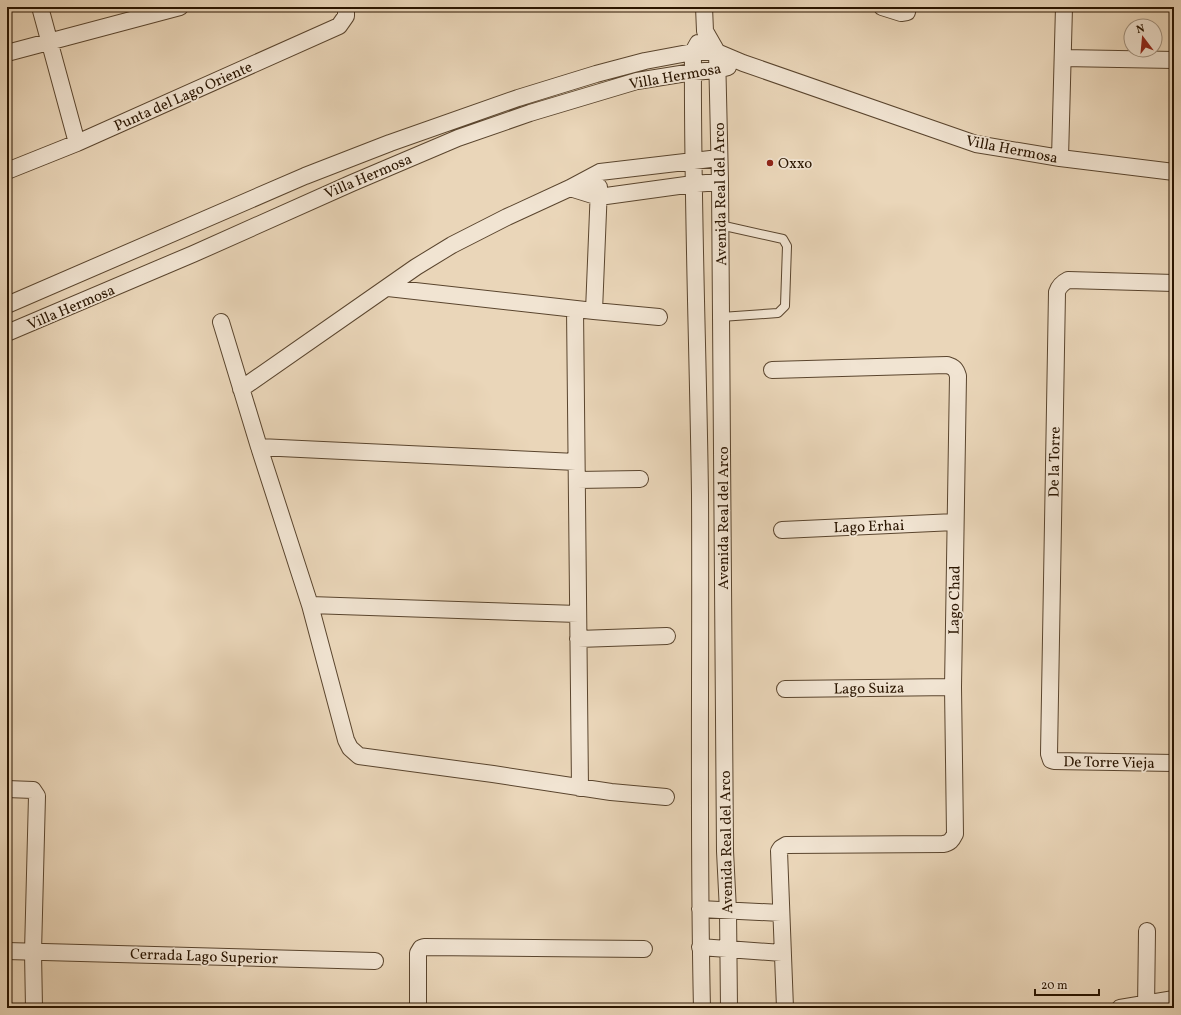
<svg xmlns="http://www.w3.org/2000/svg" width="1181" height="1015" font-family="Vollkorn,serif">
<style>
.lines{fill:none;stroke-linecap:round;stroke-linejoin:round}
.lane-casing{stroke:#5a452e;stroke-width:10}
.street-casing{stroke:#5a452e;stroke-width:18}
.lane{stroke:#f1e4d2;stroke-width:8}
.street{stroke:#f1e4d2;stroke-width:16}
.poi-dot{fill:#8f2418;stroke:#f1e4d2;stroke-width:1.5}
.labels{text-anchor:middle;stroke-width:3.5;stroke-linejoin:round;paint-order:stroke}
.street-label{font-size:15px;fill:#2a1500;stroke:#f1e4d2}
.poi-label{font-size:15px;fill:#2a1500;stroke:#f1e4d2;text-anchor:start}
</style>
<rect width="100%" height="100%" fill="#ead6b9"/>
<filter id="stains"><feTurbulence type="fractalNoise" baseFrequency=".005" numOctaves="4"/><feColorMatrix values="0 0 0 0 .2 0 0 0 0 .09 0 0 0 0 .02 0 0 0 .5 -.17"/></filter>
<radialGradient id="worn" r=".72"><stop offset=".6" stop-color="#630" stop-opacity="0"/><stop offset="1" stop-color="#630" stop-opacity=".3"/></radialGradient>
<g class="lines">
<defs>
<path id="lane" d="M 720,225 L 783,239 L 787,246 L 785,306 L 778,313 L 721,317"/>
<path id="street" d="M 40,7 L 77,143
M 704,7 L 705,31 L 717,52 L 720,182 L 725,851 L 728,911 L 729,1008
M 882,7 L 901,13 L 907,12 L 908,7
M 698,43 L 693,52 C 692,199 698,347 700,494 C 701,665 698,837 702,1008
M 7,53 L 180,7
M 1063,58 L 1174,60
M 1060,158 L 1064,7
M 7,171 L 77,143 L 339,26 L 346,16 L 346,7
M 570,188 L 599,197 L 693,184 L 720,182
M 1174,283 L 1068,280 C 1062,283 1059,286 1057,292 L 1049,754 L 1051,760 L 1054,761 L 1174,763
M 388,288 L 594,311 L 659,317
M 7,305 L 305,176 L 390,143 L 518,98 L 596,74 L 645,61 L 693,52 L 717,52 L 743,63 L 976,144 L 1060,158 L 1174,172
M 575,309 L 580,788
M 594,311 L 599,187
M 221,322 L 259,447 L 310,605 L 346,740 L 350,748 L 359,756 L 493,774 L 611,792 L 666,797
M 7,333 L 193,254 L 352,183 L 458,138 L 530,113 L 637,81 L 693,72 L 717,70 L 728,67
M 772,370 L 947,365 C 954,367 956,369 958,376 L 953,687 L 955,834 C 952,840 950,843 943,844 L 786,845 L 781,848 L 779,851 L 785,1008
M 241,389 L 416,267 L 452,245 L 507,217 L 570,188 L 600,172 L 719,158
M 259,447 L 576,462
M 577,480 L 640,479
M 782,530 L 955,522
M 310,605 L 578,614
M 578,639 L 667,636
M 785,689 L 953,687
M 7,789 L 33,790 L 37,796 L 33,952 L 34,1008
M 700,909 L 781,913
M 700,947 L 782,953
M 7,951 L 375,961
M 418,1008 L 418,953 L 421,948 L 424,947 L 644,949
M 1120,1008 L 1174,999
M 1146,1008 L 1147,931"/>
</defs>
<use href="#lane" class="lane-casing"/>
<use href="#street" class="street-casing"/>
<use href="#lane" class="lane"/>
<use href="#street" class="street"/>
</g>
<circle class="poi-dot" cx="770" cy="163" r="4"/>
<g class="labels">
<g class="street-label">
<text transform="translate(675 76) rotate(-10)" y="5">Villa Hermosa</text>
<text transform="translate(183 96) rotate(-24)" y="5">Punta del Lago Oriente</text>
<text transform="translate(1012 149) rotate(11)" y="5">Villa Hermosa</text>
<text transform="translate(368 176) rotate(-23)" y="5">Villa Hermosa</text>
<text transform="translate(720 194) rotate(-91)" y="5">Avenida Real del Arco</text>
<text transform="translate(71 307) rotate(-23)" y="5">Villa Hermosa</text>
<text transform="translate(1054 462) rotate(-89)" y="5">De la Torre</text>
<text transform="translate(723 518) rotate(-90)" y="5">Avenida Real del Arco</text>
<text transform="translate(869 526) rotate(-2)" y="5">Lago Erhai</text>
<text transform="translate(954 600) rotate(-89)" y="5">Lago Chad</text>
<text transform="translate(869 688) rotate(-1)" y="5">Lago Suiza</text>
<text transform="translate(1109 762) rotate(1)" y="5">De Torre Vieja</text>
<text transform="translate(726 842) rotate(-91)" y="5">Avenida Real del Arco</text>
<text transform="translate(204 956) rotate(2)" y="5">Cerrada Lago Superior</text>
</g>
<g class="poi-label">
<text x="778" y="168">Oxxo</text>
</g>
</g>
<rect width="1181" height="1015" fill="none" stroke="#ead6b9" stroke-width="24"/>
<rect x="8" y="8" width="1165" height="999" fill="none" stroke="#2a1500" stroke-width="2"/>
<rect x="12" y="12" width="1157" height="991" fill="none" stroke="#2a1500"/>
<g transform="translate(1143 38) rotate(344)"><circle r="19" fill="#f1e4d2" stroke="#a1917e"/>
<path d="M0-3L7 15L0 10L-7 15Z" fill="#8f2418"/>
<text y="-6" font-size="11" font-weight="bold" text-anchor="middle" fill="#2a1500">N</text>
</g>
<path d="M1035 989v6h64v-6" fill="none" stroke="#2a1500" stroke-width="2"/>
<text x="1041" y="989" font-size="12" fill="#2a1500" stroke="#f1e4d2" stroke-width="3" paint-order="stroke">20 m</text>
<rect width="100%" height="100%" filter="url(#stains)"/>
<rect width="100%" height="100%" fill="url(#worn)"/>
</svg>
